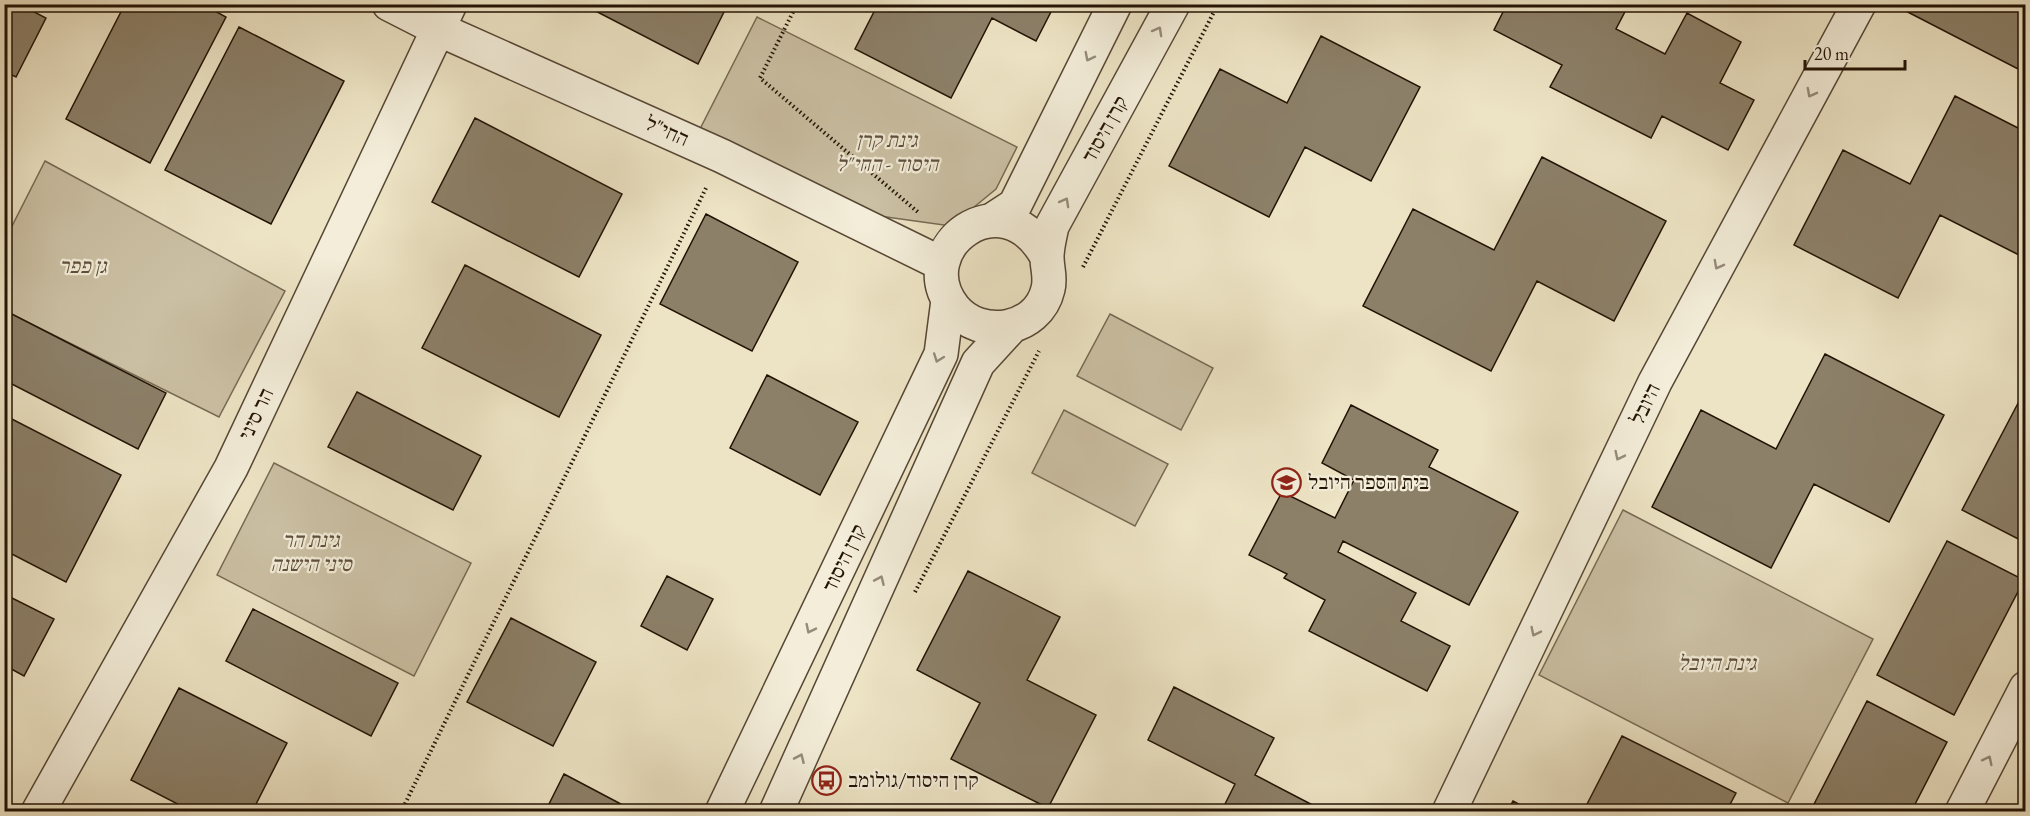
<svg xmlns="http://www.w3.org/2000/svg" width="2030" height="816" font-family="'EB Garamond','Frank Ruhl Libre',serif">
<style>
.green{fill:#cbc0a4;stroke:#776a54;stroke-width:1.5}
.building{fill:#8c8069;stroke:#231305;stroke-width:1.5}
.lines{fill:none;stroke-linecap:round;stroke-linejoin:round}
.minor-casing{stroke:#564735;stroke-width:36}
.path{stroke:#231305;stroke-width:4;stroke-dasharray:1.5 3;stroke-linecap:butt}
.minor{stroke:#f3edd9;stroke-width:33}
.oneway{stroke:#958b7a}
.labels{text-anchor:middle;stroke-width:4.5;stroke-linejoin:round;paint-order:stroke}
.street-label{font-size:21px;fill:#231305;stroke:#f3edd9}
.park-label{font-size:21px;font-style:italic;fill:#5e503d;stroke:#f3edd9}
.poi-label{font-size:21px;fill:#231305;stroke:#f3edd9;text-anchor:start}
</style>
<rect width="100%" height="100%" fill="#ede4c5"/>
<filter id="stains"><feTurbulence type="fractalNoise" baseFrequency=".00333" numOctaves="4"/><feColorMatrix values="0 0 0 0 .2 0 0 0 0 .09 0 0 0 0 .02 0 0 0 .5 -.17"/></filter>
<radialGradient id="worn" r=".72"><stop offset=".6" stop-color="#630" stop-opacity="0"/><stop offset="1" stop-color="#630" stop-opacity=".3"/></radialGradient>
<path class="green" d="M 757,17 L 1017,147 L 996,189 L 951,226 L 872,215 L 700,129 Z
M 45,161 L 285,291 L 219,417 L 5,311 L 4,242 Z
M 1110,314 L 1213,368 L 1181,430 L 1077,376 Z
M 1064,410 L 1168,464 L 1135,526 L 1032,473 Z
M 274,463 L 471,563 L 414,676 L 217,575 Z
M 1623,510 L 1873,639 L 1788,803 L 1539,675 Z"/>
<path class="building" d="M 4,4 L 19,4 L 46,18 L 16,77 L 4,71 Z
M 125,4 L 202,4 L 226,17 L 150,163 L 66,119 Z
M 582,4 L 728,4 L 698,64 Z
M 878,4 L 1055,4 L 1036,41 L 992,18 L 951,98 L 855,49 Z
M 1507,4 L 1629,4 L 1616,29 L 1665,54 L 1687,13 L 1741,42 L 1720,83 L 1754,100 L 1728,150 L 1662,116 L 1651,138 L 1550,87 L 1562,65 L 1494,30 Z
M 1901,4 L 2026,4 L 2026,64 L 2022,71 L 1900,8 Z
M 239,27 L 344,81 L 271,224 L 165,170 Z
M 1321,36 L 1420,87 L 1371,181 L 1305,147 L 1269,217 L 1169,166 L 1220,69 L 1287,103 Z
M 1955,96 L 2026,132 L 2026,244 L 2019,255 L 1940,215 L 1898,298 L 1794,245 L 1843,150 L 1910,184 Z
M 475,118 L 622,194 L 579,277 L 432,202 Z
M 1542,157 L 1666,221 L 1614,321 L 1537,281 L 1491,371 L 1363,306 L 1413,209 L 1494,250 Z
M 706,214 L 798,262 L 752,351 L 660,304 Z
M 465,265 L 601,335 L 559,417 L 422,348 Z
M 4,310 L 166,393 L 138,449 L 4,380 Z
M 1825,354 L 1944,415 L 1889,522 L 1814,484 L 1771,568 L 1652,507 L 1701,410 L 1776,449 Z
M 767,375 L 858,422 L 820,495 L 730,448 Z
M 2026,388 L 2026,543 L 1962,510 Z
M 357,392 L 481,456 L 453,510 L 328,447 Z
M 1351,405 L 1438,450 L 1429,467 L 1518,512 L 1469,605 L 1343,541 L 1338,552 L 1416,593 L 1401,621 L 1450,646 L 1427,691 L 1309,631 L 1325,600 L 1284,578 L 1287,574 L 1249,555 L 1282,492 L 1335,518 L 1354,480 L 1322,463 Z
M 4,415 L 121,475 L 66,582 L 4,550 Z
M 1947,541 L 2024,580 L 1954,715 L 1877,675 Z
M 968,571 L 1060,617 L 1027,680 L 1096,715 L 1048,808 L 951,759 L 980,703 L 917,670 Z
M 667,576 L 713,599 L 687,650 L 641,626 Z
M 4,594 L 54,619 L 24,676 L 4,665 Z
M 253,609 L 398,683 L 371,736 L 226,661 Z
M 511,618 L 596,662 L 553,746 L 467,702 Z
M 1174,687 L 1274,738 L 1255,775 L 1326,812 L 1221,812 L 1235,784 L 1148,740 Z
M 179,688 L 287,743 L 252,812 L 193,812 L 131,780 Z
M 1867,701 L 1947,742 L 1911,812 L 1810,812 Z
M 1622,736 L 1736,793 L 1726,812 L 1583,812 Z
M 564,774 L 636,812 L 545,812 Z
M 1513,801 L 1533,812 L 1507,812 Z"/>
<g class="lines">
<defs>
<path id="minor" d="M 389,4 L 438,29 L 722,156 L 942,264
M 992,220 L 1015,205 L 1115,4
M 1047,257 C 1003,175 907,249 954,308 C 980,340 1038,332 1048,289 C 1051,277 1047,269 1047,257 C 1047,247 1050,236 1052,226 L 1173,4
M 38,812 L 231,468 L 450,4
M 722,812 L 941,354 L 948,300
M 776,812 L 978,363 L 1012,326
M 1449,812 L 1655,382 L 1859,4
M 1962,812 L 2026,688"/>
</defs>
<use href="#minor" class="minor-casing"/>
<path class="path" d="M 797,4 L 760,78 L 919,213
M 1083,267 L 1218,4
M 915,592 L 1039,351
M 401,812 L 707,186"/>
<use href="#minor" class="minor"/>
</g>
<defs><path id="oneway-chevron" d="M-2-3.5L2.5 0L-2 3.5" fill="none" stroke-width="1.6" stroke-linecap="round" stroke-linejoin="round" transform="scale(1.5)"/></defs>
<g class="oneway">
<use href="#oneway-chevron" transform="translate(1158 31) rotate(-61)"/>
<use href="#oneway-chevron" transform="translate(1089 57) rotate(117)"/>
<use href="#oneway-chevron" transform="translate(1811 93) rotate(118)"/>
<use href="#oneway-chevron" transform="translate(1065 202) rotate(-61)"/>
<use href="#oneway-chevron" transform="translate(1718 265) rotate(118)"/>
<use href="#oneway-chevron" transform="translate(938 358) rotate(110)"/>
<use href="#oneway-chevron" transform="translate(1619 456) rotate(116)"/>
<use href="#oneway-chevron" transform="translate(880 580) rotate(-66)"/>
<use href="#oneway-chevron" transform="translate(810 629) rotate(116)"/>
<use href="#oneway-chevron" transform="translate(1535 632) rotate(116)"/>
<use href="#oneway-chevron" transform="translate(800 758) rotate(-66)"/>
<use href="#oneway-chevron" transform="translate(1988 760) rotate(-63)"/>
</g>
<defs>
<symbol id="school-ring" viewBox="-11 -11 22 22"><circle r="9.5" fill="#f3edd9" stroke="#8f2418" stroke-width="1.5"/><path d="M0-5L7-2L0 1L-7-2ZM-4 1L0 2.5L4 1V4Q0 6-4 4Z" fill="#8f2418"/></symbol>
<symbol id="bus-ring" viewBox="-11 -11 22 22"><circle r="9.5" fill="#f3edd9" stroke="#8f2418" stroke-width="1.5"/><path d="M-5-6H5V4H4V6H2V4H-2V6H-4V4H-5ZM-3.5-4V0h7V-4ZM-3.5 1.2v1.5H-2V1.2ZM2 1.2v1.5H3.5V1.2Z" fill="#8f2418"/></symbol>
</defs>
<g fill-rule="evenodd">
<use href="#school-ring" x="1270" y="466" width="33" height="33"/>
<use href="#bus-ring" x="810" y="764" width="33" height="33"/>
</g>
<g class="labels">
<g class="street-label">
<text transform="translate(1105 129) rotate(-61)" y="7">קרן היסוד</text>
<text transform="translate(667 131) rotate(24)" y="7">החי"ל</text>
<text transform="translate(1645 404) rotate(-64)" y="7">היובל</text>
<text transform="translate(256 414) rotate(-65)" y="7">הר סיני</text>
<text transform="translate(844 558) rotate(-64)" y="7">קרן היסוד</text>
</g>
<g class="park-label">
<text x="887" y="147">גינת קרן<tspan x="887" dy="24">היסוד - החי"ל</tspan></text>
<text x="83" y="273">גן פפר</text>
<text x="311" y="547">גינת הר<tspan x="311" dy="24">סיני הישנה</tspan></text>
<text x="1717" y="670">גינת היובל</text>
</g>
<g class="poi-label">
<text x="1308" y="489">בית הספר היובל</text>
<text x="848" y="787">קרן היסוד/גולומב</text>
</g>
</g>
<rect width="2030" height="816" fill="none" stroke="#ede4c5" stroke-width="24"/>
<rect x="6" y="6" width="2018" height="804" fill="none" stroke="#231305" stroke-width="3"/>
<rect x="12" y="12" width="2006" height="792" fill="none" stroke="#231305" stroke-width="1.5"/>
<path d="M1805 60v9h100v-9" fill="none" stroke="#231305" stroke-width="3"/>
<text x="1814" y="60" font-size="18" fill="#231305" stroke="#f3edd9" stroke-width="4.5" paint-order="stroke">20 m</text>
<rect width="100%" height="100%" filter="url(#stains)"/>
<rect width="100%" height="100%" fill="url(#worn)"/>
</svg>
